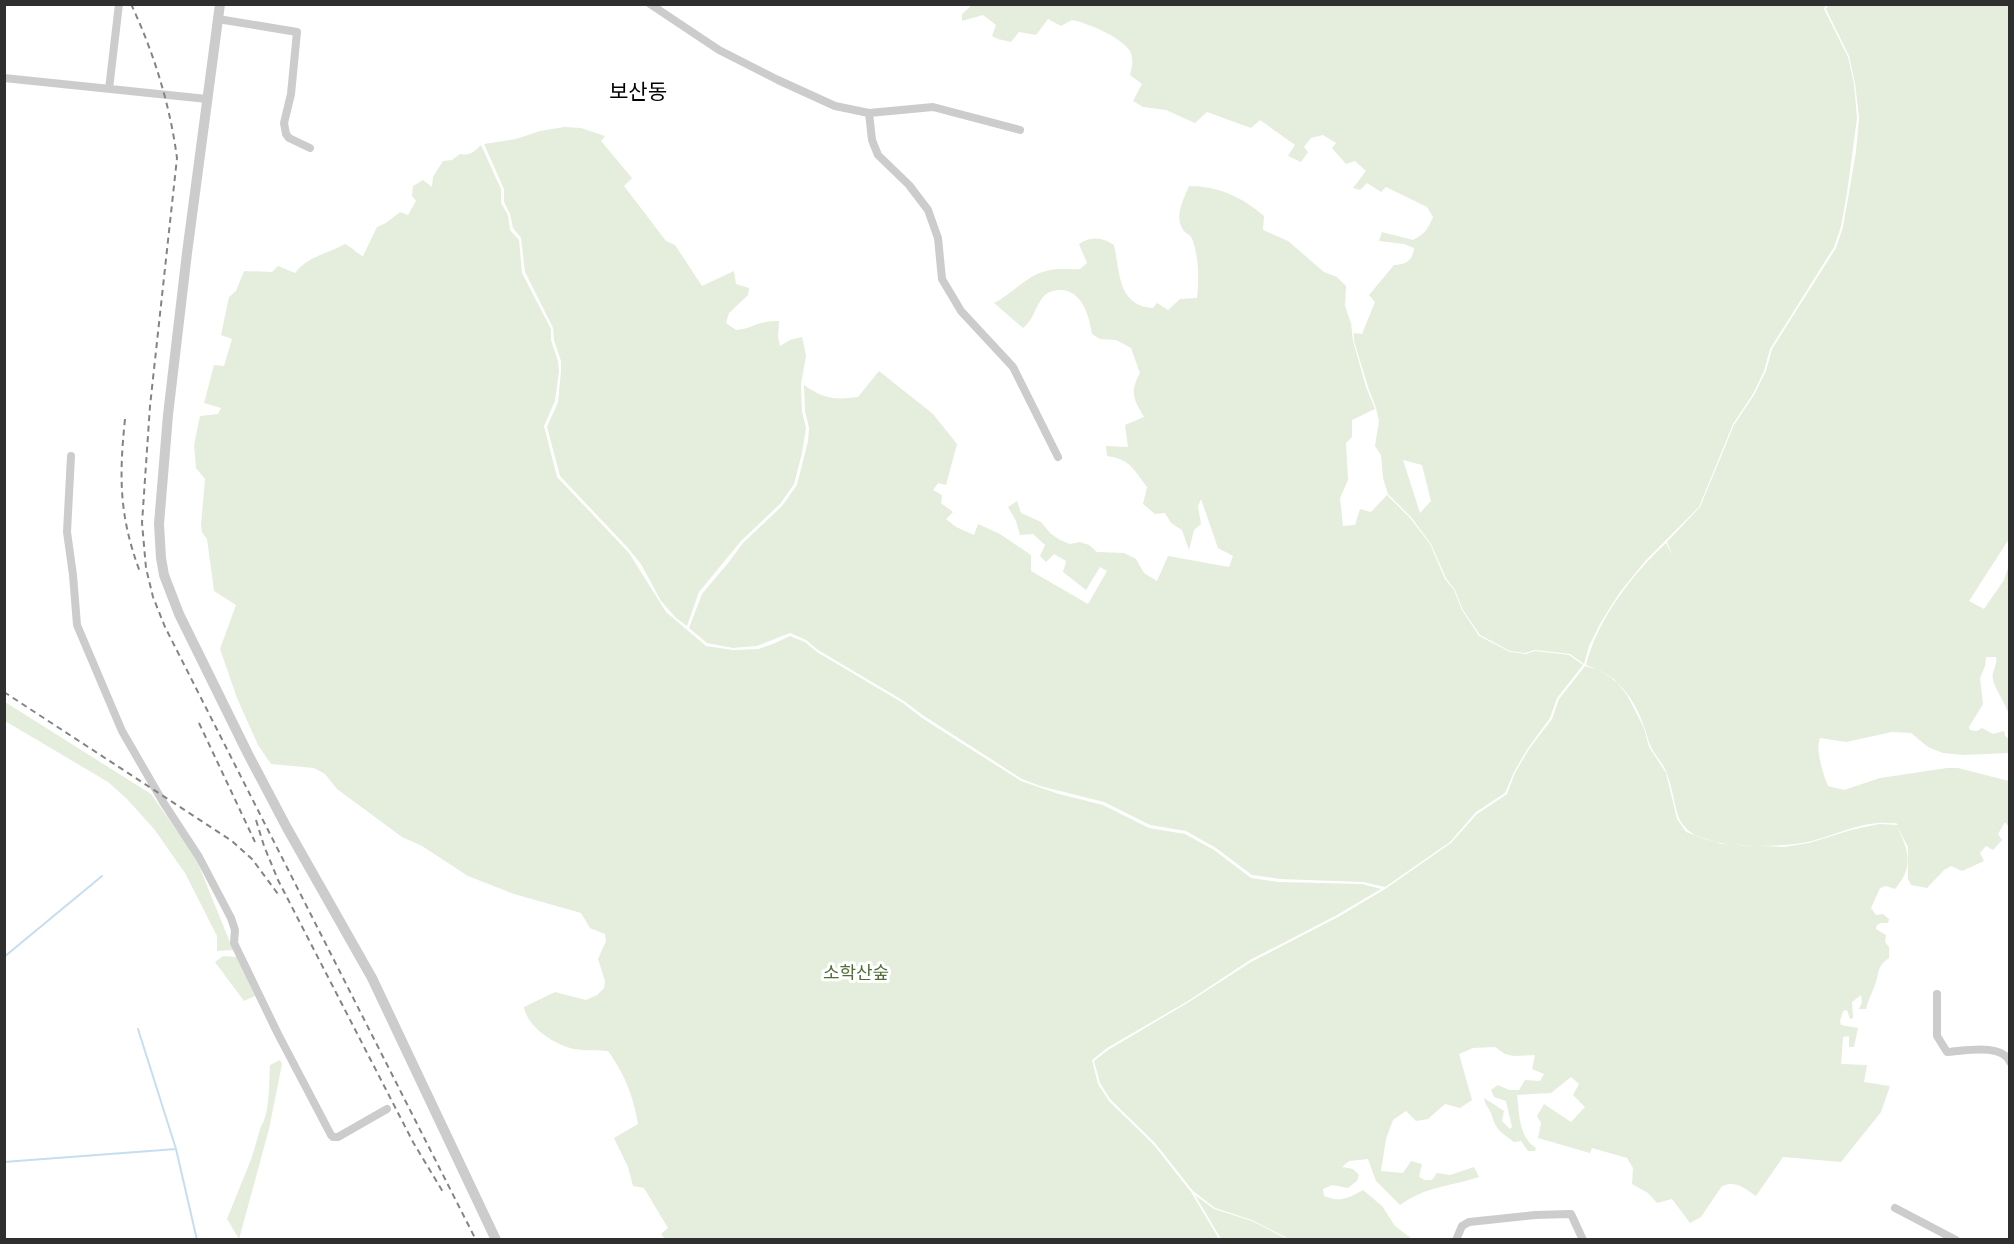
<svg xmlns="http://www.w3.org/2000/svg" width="2014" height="1244" font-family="Manrope,'Noto Sans KR',sans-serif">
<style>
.green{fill:#e5eddc;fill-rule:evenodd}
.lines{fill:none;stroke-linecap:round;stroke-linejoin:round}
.stream{stroke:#c6deef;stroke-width:2}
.minor{stroke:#ccc;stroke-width:8}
.tertiary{stroke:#ccc;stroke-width:10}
.rail{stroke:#848484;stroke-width:2;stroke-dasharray:6 4.5;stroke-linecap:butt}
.labels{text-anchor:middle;stroke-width:6;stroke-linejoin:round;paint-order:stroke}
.park-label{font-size:18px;fill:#516e39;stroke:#fff}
.quarter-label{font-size:21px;fill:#000;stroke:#fff}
</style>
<rect width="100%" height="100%" fill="#fff"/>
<path class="green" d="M 973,4 L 1826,5 L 1824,9 L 1848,57 L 1854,84 L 1857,118 L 1847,193 L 1841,226 L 1834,247 L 1770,349 L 1764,371 L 1753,394 L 1733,424 L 1699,507 L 1646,560 L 1620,592 L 1601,622 L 1589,646 L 1584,664 L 1570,654 L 1562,653 L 1535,650 L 1525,653 L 1510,651 L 1480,635 L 1463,610 L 1455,590 L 1446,578 L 1431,544 L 1411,517 L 1388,494 L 1383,478 L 1381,455 L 1375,446 L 1379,421 L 1376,408 L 1368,387 L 1354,341 L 1354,333 L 1362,334 L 1375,302 L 1369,295 L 1394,265 C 1406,265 1413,260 1414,248 L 1404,244 L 1379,241 L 1382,232 L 1413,240 C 1425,234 1428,229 1433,217 L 1427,207 L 1386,187 L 1381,192 L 1367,183 L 1360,190 L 1353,188 L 1366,171 L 1355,161 L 1346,164 L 1332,148 L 1336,143 L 1323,135 L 1311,138 L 1304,147 L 1308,152 L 1301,162 L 1288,156 L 1295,145 L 1260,120 L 1251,128 L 1207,112 L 1195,123 L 1166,110 L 1143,107 L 1133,101 L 1142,84 L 1130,75 C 1132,68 1134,58 1130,51 C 1121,37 1088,23 1072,20 L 1061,26 L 1048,19 L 1036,35 L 1019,32 L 1011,42 L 998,39 L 992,36 L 996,25 L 983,15 L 962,21 L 962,14 ZM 1403,460 L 1422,465 L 1431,501 L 1420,513 Z
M 1828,5 L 2010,5 L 2009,539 L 1969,601 L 1984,609 L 2004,580 L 2009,565 L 2009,715 C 2006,704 1995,689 1993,680 C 1991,671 1998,665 1996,657 L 1986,657 L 1985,666 L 1980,678 L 1983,704 L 1969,727 L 1970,730 L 1977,731 L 1982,728 L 1993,734 L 2004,731 L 2005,736 L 2009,739 L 2009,753 L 1963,755 L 1943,753 L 1928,747 L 1911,733 L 1892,732 L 1846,742 L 1820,738 C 1815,749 1823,774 1828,786 L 1844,790 L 1880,778 L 1947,768 L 1958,768 L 2009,781 L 2009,827 L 2005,822 L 1998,834 L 2002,840 L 1993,850 L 1986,846 L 1980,853 L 1984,861 L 1962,871 L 1951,866 L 1944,870 L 1927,888 L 1911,885 L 1908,879 L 1908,847 L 1897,826 C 1908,851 1915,865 1895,889 L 1886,886 L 1880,888 L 1871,908 L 1876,915 L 1883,914 L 1889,919 L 1888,923 L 1881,923 L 1877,925 L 1876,929 L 1886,935 L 1885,942 L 1889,947 L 1889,958 C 1877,967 1880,969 1876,982 C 1873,991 1868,1000 1866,1009 L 1859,1009 L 1862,1002 L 1861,995 L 1852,1002 L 1853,1018 L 1850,1019 L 1847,1010 L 1843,1011 L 1840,1021 L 1841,1025 L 1858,1028 L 1854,1047 L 1849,1047 L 1849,1036 L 1843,1037 L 1841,1064 L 1867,1065 L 1864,1082 L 1890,1086 L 1881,1112 L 1841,1162 L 1783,1157 L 1756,1196 C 1744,1188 1736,1180 1722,1186 L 1701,1217 L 1690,1223 L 1672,1199 L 1657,1203 L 1648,1193 L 1632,1184 L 1633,1168 L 1627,1158 L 1592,1148 L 1590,1153 L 1538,1138 L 1541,1123 L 1537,1116 L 1544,1104 L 1571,1122 L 1585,1107 L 1573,1095 L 1579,1084 L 1571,1077 L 1551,1093 L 1517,1095 C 1519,1112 1519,1139 1536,1148 L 1535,1151 L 1528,1151 L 1521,1141 L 1514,1142 C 1502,1133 1496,1130 1492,1116 C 1490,1109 1485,1105 1484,1098 L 1504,1111 L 1502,1121 L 1510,1129 L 1512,1127 L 1506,1101 L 1494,1097 L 1491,1090 L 1498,1085 L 1509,1090 L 1519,1090 L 1525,1080 L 1540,1081 L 1544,1074 L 1532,1069 L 1535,1055 L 1513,1056 L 1505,1054 L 1495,1047 L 1473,1048 L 1459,1054 L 1472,1100 L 1460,1108 L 1445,1104 L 1428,1119 L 1416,1121 L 1406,1111 L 1393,1120 L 1386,1139 L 1381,1171 L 1403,1173 L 1411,1161 L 1422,1164 L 1419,1177 L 1425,1180 L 1432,1180 L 1437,1173 L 1450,1175 L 1474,1167 L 1479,1177 C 1448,1187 1427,1186 1400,1205 L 1376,1181 L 1368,1159 L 1349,1161 L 1342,1167 L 1353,1169 L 1359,1175 L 1357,1181 L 1348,1188 L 1332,1185 L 1323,1189 L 1324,1196 C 1341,1203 1348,1198 1363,1190 L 1382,1206 L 1395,1226 L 1412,1239 L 1289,1239 L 1252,1220 L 1215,1208 L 1193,1191 L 1155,1143 L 1110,1099 L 1100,1083 L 1094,1061 L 1108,1050 L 1189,1002 L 1251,962 L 1338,917 L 1385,889 L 1451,843 L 1477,814 L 1507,794 L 1515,773 L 1529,749 L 1552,719 L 1559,699 L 1585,666 L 1599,670 L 1614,679 L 1627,695 L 1644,728 L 1649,747 L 1666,773 L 1677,819 L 1686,832 L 1721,844 L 1784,847 L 1809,843 L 1851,830 L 1879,824 L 1898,825 L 1896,823 C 1891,824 1884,822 1878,823 C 1855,825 1834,835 1812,841 C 1790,847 1742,847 1720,843 C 1669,832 1681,813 1667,774 C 1664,764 1655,756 1651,747 C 1648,741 1647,735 1645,729 C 1634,697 1618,676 1586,665 C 1598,618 1632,575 1666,543 L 1673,556 L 1667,542 L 1700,507 L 1734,425 L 1754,395 L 1766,371 L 1772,349 L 1836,248 L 1843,227 L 1856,152 L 1859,118 L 1855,83 L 1849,56 L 1826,9 Z
M 564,127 L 581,128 L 605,136 L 601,141 L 632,178 L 624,186 L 666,241 L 675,245 L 702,286 L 734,271 L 736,284 L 749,288 L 748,295 L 729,313 L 726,323 L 736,330 C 753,329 759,320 779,321 L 778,337 L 780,346 L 790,340 L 802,337 L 806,356 L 801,384 L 802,412 L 806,428 L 802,453 L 794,484 L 780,504 L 741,541 L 699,592 L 687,626 L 676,618 L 661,601 L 641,564 L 627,547 L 560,476 L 547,427 L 558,402 L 561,371 L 561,361 L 554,340 L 553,328 L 525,272 L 521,238 L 513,228 L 510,214 L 504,202 L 504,189 L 484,144 L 516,139 L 540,131 Z
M 481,145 L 501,189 L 501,203 L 508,215 L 510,230 L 519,240 L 522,273 L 551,329 L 551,340 L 558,361 L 559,371 L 555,401 L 544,426 L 557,477 L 629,553 L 666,612 L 706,646 L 733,650 L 758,649 L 773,644 L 790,636 L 805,642 L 817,652 L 903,703 L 922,718 L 1021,781 L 1059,794 L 1103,805 L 1149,828 L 1185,834 L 1214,850 L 1251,878 L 1279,882 L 1362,884 L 1381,889 L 1337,915 L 1250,960 L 1188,1001 L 1107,1048 L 1092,1060 L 1098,1084 L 1109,1101 L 1153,1144 L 1191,1192 L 1219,1239 L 665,1239 L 661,1234 L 668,1228 L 644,1188 L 633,1186 L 628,1167 L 614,1138 L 638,1124 C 633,1095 625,1075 608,1051 C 597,1050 585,1051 574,1049 C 555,1045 527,1027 524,1007 L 555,992 L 586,1000 L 597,995 L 604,988 L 605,981 L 598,959 L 606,941 L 605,934 L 590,928 L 581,913 L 514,894 L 468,876 L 422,846 L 402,837 L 337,789 L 325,774 L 314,768 L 271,764 L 258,745 L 237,698 L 220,649 L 236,605 L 214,591 L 207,539 L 202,532 L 201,525 L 205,479 L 196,468 L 194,445 L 200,416 L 218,414 L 221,408 L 204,403 L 214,365 L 224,366 L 232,339 L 221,335 L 229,297 L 236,291 L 244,271 L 272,272 L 278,266 L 295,273 C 308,256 327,254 345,244 C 352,247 360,256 363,256 L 377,227 L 386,223 L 400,212 L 408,215 L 416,201 L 412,196 L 413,186 L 423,180 L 432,187 L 433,177 L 443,161 L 452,160 L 460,154 C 470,156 474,152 481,145 Z
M 1189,186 C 1218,186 1242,197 1264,216 L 1263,230 L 1288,241 L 1324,272 L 1337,277 L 1346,286 L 1345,306 L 1351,323 L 1353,341 L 1366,387 L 1375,409 L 1352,420 L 1352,437 L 1346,443 L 1348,480 L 1340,498 L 1343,526 L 1355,525 L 1360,509 L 1371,512 L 1387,495 L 1410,518 L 1430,544 L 1445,579 L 1454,590 L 1462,610 L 1479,636 L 1510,652 L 1526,654 L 1535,651 L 1562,654 L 1569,655 L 1583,665 L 1557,698 L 1550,718 L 1528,748 L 1514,772 L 1505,793 L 1476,812 L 1450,842 L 1385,887 L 1363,882 L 1280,879 L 1252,875 L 1216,848 L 1186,831 L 1150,825 L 1104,802 L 1040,786 L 1022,779 L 924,716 L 904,701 L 818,650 L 806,640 L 790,633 L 757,646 L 733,648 L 707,643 L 689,628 L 702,594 L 729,562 L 743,543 L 782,506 L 797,485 L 808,441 L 809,428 L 805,411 L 804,385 C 824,399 834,400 858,397 L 879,371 L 933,414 L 957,444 L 946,485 L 938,483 L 933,490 L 942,495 L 941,503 L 953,512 L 946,519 L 956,527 L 974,535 L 978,524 L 1000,534 L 1031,555 L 1031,571 L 1088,604 L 1107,571 L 1100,567 L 1086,590 L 1063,572 L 1066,561 L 1054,554 L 1046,562 L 1040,556 L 1045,545 L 1033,534 L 1020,535 L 1016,521 L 1008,507 L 1017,501 L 1021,513 L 1041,522 L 1050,533 L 1060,540 L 1070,544 L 1080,542 L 1089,545 L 1097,552 L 1124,553 L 1136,559 L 1144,573 L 1157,581 L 1168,556 L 1229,567 L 1233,556 L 1218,548 L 1201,499 L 1198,506 L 1201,524 L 1194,530 L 1189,550 L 1182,530 L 1171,523 L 1165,513 L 1155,514 L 1143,504 L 1147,487 C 1134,470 1130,459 1107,456 L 1106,446 L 1128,447 L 1125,425 L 1144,417 C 1134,399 1129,393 1140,373 L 1131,348 L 1116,340 L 1100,339 L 1092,334 C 1089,315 1082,290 1060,290 C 1054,290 1047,292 1043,297 C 1035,307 1033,321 1023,328 L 994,303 C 1014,293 1028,273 1051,270 C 1061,268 1070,270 1080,269 L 1087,263 L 1079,244 C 1091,236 1103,237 1114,245 C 1120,271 1117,306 1153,308 L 1157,303 L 1168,310 L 1180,299 L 1197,298 C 1199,280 1199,259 1193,241 C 1191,235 1188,235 1184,231 C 1173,217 1184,199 1189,186 Z
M 5,702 L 151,794 L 195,856 L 233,950 L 217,951 L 217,936 L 185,873 L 154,829 L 127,799 L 108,782 L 5,721 Z
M 223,956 L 237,957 L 255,996 L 244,1001 L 215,962 Z
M 280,1060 L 282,1064 L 269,1129 L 239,1239 L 227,1219 L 252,1157 L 261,1126 C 270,1115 269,1080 270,1065 Z
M 1195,1195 L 1214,1209 L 1252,1221 L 1287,1239 L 1221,1239 Z"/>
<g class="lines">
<path class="stream" d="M 4,957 L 102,876
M 138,1029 L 176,1149 L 197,1240
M 4,1162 L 176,1149"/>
<path class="minor" d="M 650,4 L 719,50 L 778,80 L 835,106 L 869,113 L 933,107 L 1020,130
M 218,19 L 297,32 L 291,94 L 284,123 L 286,134 L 289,138 L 310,148
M 4,78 L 207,99
M 109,89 L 119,4
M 869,113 L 872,140 L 878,155 L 909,185 L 928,210 L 938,238 L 942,279 L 961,311 L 1013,367 L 1058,457
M 71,456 L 67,532 L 73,575 L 77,625 L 122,731 L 163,802 L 199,857 L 231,918 L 235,930 L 234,943 L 278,1034 L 331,1135 L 333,1137 L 338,1137 L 387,1109
M 1937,994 L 1937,1036 L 1947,1052 C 1965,1051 2002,1043 2010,1062
M 1895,1208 L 1956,1240
M 1456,1240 L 1462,1226 L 1469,1222 L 1535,1215 L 1571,1214 L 1583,1240"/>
<path class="tertiary" d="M 220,4 L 187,253 L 168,415 L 159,524 L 161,558 L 164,575 L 179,614 L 248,754 L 287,828 L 372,978 L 496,1240"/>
<path class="rail" d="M 131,4 C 154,53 170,105 177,158 L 150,406 L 142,523 L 146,568 L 153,597 L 165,627 L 476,1240
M 125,419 C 119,477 119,516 140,572
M 4,692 L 232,841 L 252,859 L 278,894
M 199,723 L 255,842
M 256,820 L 264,846 L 278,880 L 413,1142 L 443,1192"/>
</g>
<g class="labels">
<g class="park-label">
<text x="856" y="979">소학산숲</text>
</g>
<g class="quarter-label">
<text x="638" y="99">보산동</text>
</g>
</g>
<rect width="2014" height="1244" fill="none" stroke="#2f2f2f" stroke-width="12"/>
</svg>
